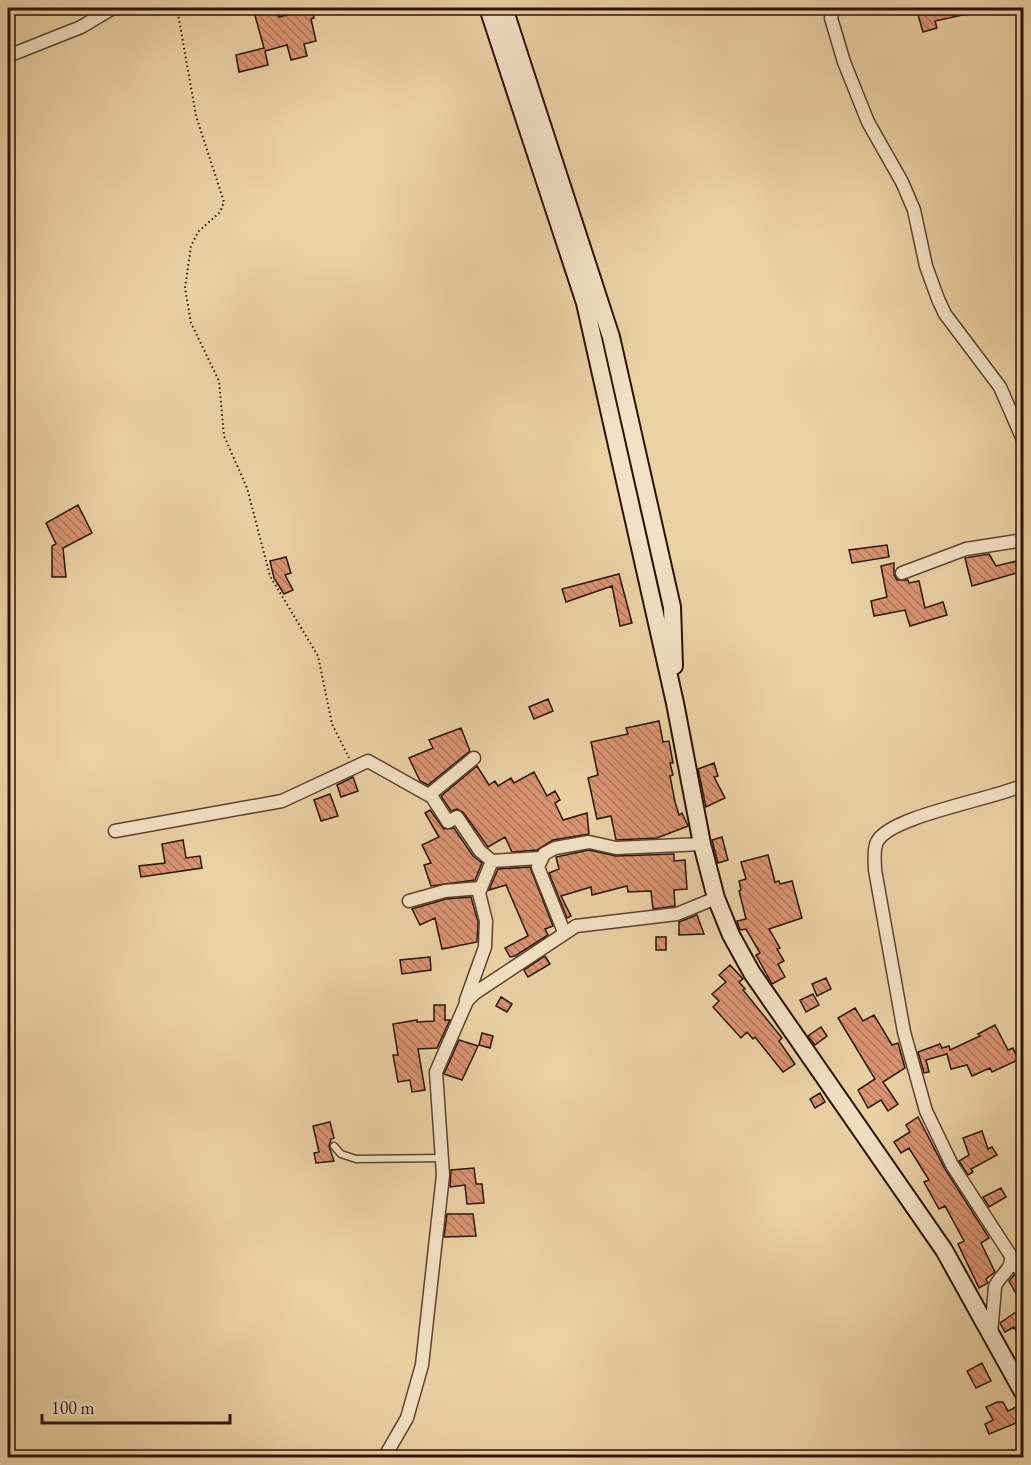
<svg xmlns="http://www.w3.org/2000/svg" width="1031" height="1465" font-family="'EB Garamond',serif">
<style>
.building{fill:url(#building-back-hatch);stroke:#2b1307;stroke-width:1.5}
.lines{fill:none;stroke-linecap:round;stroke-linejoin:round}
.lane-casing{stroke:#5b422e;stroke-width:9}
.street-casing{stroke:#5b422e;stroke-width:15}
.secondary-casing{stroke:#2b1307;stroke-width:20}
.path{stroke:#2b1307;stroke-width:2;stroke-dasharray:1.5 3;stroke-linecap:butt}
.lane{stroke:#f2e1c4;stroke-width:6}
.street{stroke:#f2e1c4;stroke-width:12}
.secondary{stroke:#f2e1c4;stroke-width:16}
</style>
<defs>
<pattern id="building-back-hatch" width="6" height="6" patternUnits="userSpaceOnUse" patternTransform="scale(1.5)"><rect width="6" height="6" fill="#da9472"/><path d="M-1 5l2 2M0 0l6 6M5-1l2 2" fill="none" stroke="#b1785c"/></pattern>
</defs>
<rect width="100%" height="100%" fill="#ebd1a4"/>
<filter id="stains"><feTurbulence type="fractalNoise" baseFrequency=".00333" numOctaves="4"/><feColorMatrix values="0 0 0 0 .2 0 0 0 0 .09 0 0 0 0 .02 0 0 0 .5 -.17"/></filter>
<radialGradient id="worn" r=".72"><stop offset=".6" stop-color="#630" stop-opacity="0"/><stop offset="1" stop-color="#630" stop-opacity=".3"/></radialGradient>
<path class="building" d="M 267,8 L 276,8 L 279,17 L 312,8 L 314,18 L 311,19 L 316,41 L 304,44 L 307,56 L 291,60 L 287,45 L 265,51 L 268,65 L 239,72 L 236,55 L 264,48 L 254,12 Z
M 916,8 L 977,8 L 977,12 L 935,21 L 937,28 L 923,32 Z
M 78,505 L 92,533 L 63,548 L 66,577 L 52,577 L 52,546 L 56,544 L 46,523 Z
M 887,545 L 889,557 L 852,563 L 849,550 Z
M 989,554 L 996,566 L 1017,561 L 1020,572 L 972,586 L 965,558 Z
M 286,557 L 291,573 L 285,575 L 293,590 L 284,594 L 274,578 L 270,561 Z
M 894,563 L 894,575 L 897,580 L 908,580 L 909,583 L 919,581 L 925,608 L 943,602 L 947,615 L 910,626 L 905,610 L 874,616 L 871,601 L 887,597 L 881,566 Z
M 619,574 L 632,623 L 620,626 L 612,586 L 566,602 L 562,589 Z
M 548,699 L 553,711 L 534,719 L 529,707 Z
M 659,721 L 663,742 L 669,741 L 673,763 L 670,763 L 673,775 L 670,776 L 675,802 L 679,815 L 682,813 L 688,826 L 657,838 L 616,840 L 611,816 L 597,819 L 588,778 L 598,775 L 591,742 L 628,734 L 626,728 Z
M 461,728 L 470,751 L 428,785 L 420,781 L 409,758 L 433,748 L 429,740 Z
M 714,763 L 718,776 L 714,777 L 725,798 L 706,807 L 698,769 Z
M 477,766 L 489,785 L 495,781 L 498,786 L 511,778 L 514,783 L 534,772 L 547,796 L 555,791 L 560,800 L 555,803 L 563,820 L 587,813 L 589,834 L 553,840 L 537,850 L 512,852 L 505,837 L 488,847 L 463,812 L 457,809 L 451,811 L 441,796 Z
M 353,777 L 358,791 L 341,797 L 337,785 Z
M 330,794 L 338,816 L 321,821 L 314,800 Z
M 430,810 L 444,829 L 454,828 L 473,856 L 482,863 L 475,880 L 431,886 L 424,865 L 431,863 L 422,845 L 439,837 L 425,813 Z
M 722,837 L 728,860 L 718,863 L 712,840 Z
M 183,840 L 186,858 L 200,856 L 202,868 L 141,877 L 139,866 L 165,863 L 162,844 Z
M 589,850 L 616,856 L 674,854 L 674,861 L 685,860 L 687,889 L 674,890 L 675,906 L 653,909 L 651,891 L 628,892 L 627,886 L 592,895 L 591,887 L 561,896 L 571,916 L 567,918 L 549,873 L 559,869 L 556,857 Z
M 768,855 L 775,882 L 779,881 L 780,884 L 792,881 L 802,918 L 769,929 L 780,948 L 777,949 L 784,961 L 778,964 L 785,977 L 772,984 L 756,955 L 760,953 L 746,929 L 740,930 L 737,921 L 746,919 L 739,891 L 741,890 L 739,881 L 746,879 L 741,862 Z
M 530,867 L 553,926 L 545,929 L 548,935 L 515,956 L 510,957 L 505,948 L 528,936 L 506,885 L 489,890 L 498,869 Z
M 471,897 L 478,922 L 477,942 L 442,949 L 435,918 L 420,925 L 412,909 L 446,899 Z
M 697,915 L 704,934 L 679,935 L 679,922 Z
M 656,937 L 666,937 L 666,950 L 656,950 Z
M 545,956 L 550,964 L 528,977 L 524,970 Z
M 430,957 L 431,970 L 402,974 L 400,960 Z
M 730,965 L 743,979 L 739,982 L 745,989 L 743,990 L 782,1038 L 779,1041 L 795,1064 L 783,1072 L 755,1037 L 753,1039 L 747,1032 L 741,1038 L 713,1007 L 719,1001 L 712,994 L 726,982 L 719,975 Z
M 826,978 L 831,989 L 817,996 L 812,984 Z
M 813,994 L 819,1005 L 806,1012 L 800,1000 Z
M 501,997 L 512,1004 L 507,1012 L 496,1006 Z
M 434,1005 L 445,1005 L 445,1020 L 450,1020 L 437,1048 L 418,1049 L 425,1090 L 412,1092 L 410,1080 L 398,1082 L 393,1055 L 398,1055 L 393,1024 L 417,1020 L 417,1022 L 434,1021 Z
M 855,1008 L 863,1021 L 874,1015 L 892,1045 L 898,1043 L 905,1068 L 883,1082 L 898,1104 L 888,1111 L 881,1100 L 868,1108 L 858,1090 L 875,1079 L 838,1018 Z
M 995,1025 L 1008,1050 L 1013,1048 L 1018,1060 L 992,1072 L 990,1068 L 972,1076 L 967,1065 L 951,1069 L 947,1054 L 926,1060 L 929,1072 L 924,1073 L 918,1052 L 940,1044 L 942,1048 L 949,1046 L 950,1050 L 980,1036 L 978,1034 Z
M 821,1027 L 827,1036 L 815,1045 L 808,1036 Z
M 482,1033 L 493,1036 L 490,1048 L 479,1045 Z
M 459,1040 L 478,1046 L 462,1080 L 444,1074 Z
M 820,1093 L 825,1102 L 815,1108 L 810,1099 Z
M 918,1117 L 945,1169 L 989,1238 L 981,1243 L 995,1272 L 986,1279 L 988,1283 L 979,1288 L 958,1244 L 964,1241 L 945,1206 L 939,1209 L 924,1182 L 929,1180 L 909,1148 L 901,1153 L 894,1142 L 910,1132 L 906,1125 Z
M 330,1122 L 334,1138 L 331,1139 L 329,1146 L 334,1161 L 316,1163 L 314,1153 L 319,1152 L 313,1126 Z
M 982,1131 L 988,1149 L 992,1147 L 997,1155 L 971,1169 L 973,1172 L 968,1175 L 959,1161 L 969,1155 L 963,1138 Z
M 474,1168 L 476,1184 L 482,1184 L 484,1203 L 467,1204 L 465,1185 L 450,1187 L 451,1170 Z
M 1001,1188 L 1006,1197 L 989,1207 L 983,1197 Z
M 447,1214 L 473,1214 L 476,1236 L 444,1237 Z
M 1014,1275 L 1023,1282 L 1023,1306 L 1009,1281 Z
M 1019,1310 L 1023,1318 L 1023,1344 L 1014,1327 L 1005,1332 L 1000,1323 Z
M 982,1363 L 991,1381 L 976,1388 L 967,1371 Z
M 997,1402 L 1003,1402 L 1008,1411 L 1020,1405 L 1023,1412 L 1023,1438 L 1016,1423 L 989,1434 L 985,1424 L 993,1420 L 986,1407 Z"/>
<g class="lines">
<defs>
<path id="lane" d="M 334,1146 L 341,1154 L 356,1159 L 442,1158"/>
<path id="street" d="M 832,8 L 831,18 L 844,62 L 868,122 L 902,182 L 914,210 L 926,266 L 938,299 L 945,314 L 1000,387 L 1024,442
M 8,56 L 81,27 L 113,8
M 902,573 L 966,549 L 1024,540
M 429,795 L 474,758
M 115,831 L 282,801 L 368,761 L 432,797 L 448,822 L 457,817 L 480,851 L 492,861 L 540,858
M 409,901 L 445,891 L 480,888
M 564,932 L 538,867 L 544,854 L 555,848 L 589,842 L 616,848 L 702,844
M 466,1000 L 485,947 L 486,921 L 479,893 L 492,861
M 1012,1261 L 1024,1274
M 991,1334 L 995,1287 C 999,1275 1013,1270 1011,1256 L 952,1165 L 926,1111 L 904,1032 L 875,870 C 875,861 873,850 877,842 C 889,816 994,799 1024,785
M 384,1458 L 407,1418 L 422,1365 L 443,1175 L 436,1072 L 467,1001 L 475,993 L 576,926 L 677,914 L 716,898"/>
<path id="secondary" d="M 488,8 L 585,303 L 675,703 L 702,844 L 716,898 L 731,935 L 752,973 L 944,1250 L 1024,1394
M 504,8 L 611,337 L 672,607 L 674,666"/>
</defs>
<use href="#lane" class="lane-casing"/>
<use href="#street" class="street-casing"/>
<use href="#secondary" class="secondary-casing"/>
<path class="path" d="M 177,8 L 196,116 L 224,202 L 220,212 L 198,232 L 191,246 L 185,288 L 191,323 L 219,381 L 224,436 L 247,488 L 270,576 L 318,656 L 332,724 L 349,758"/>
<use href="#lane" class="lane"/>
<use href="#street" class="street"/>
<use href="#secondary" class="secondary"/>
</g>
<rect width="1031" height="1465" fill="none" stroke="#ebd1a4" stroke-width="30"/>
<rect x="9" y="9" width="1013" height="1447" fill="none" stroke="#2b1307" stroke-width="3"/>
<rect x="15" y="15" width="1001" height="1435" fill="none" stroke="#2b1307" stroke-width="1.5"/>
<path d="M42 1414v9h188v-9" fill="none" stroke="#2b1307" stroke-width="3"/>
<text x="51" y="1414" font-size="18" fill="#2b1307" stroke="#f2e1c4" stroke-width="4.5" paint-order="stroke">100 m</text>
<rect width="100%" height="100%" filter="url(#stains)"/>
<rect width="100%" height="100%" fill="url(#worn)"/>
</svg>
